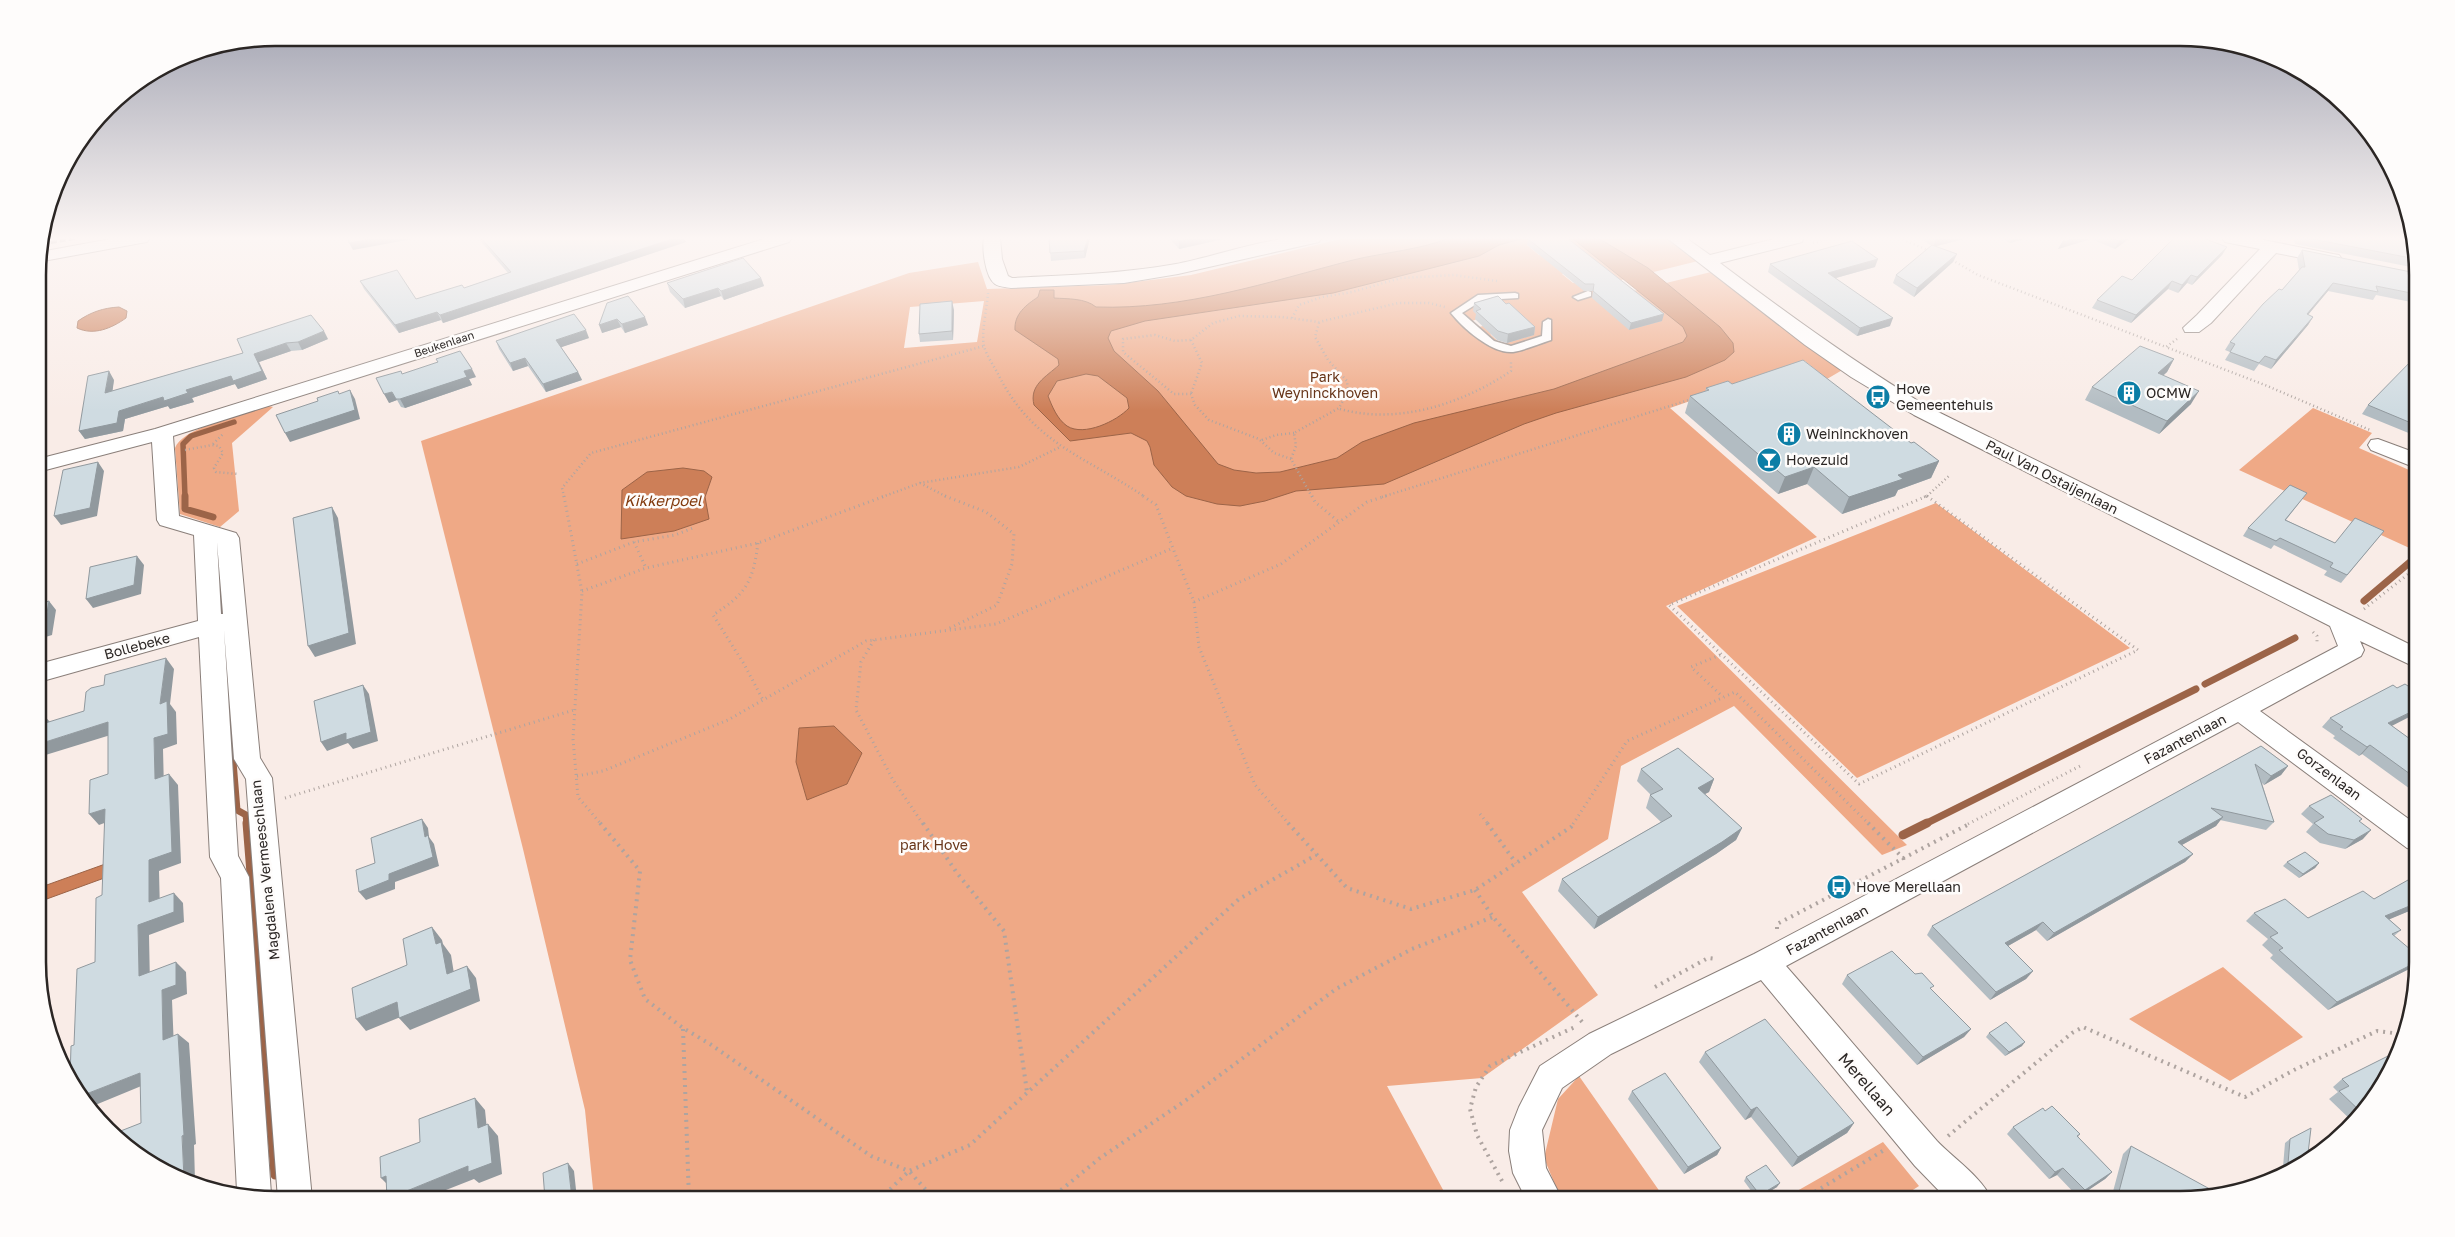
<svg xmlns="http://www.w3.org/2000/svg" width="2455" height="1237" font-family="'Golos Text',sans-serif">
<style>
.green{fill:#efa986;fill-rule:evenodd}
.water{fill:#cd7f58;stroke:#9c6448;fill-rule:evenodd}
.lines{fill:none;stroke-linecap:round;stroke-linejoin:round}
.stream-far2{stroke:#9c6448;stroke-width:5.5}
.stream-far1{stroke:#9c6448;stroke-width:7}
.stream{stroke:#9c6448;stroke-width:9}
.service-casing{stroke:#8a7f7a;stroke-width:3}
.minor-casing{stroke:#8a7f7a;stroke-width:2}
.path-far2{stroke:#aea4a0;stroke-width:2.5;stroke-dasharray:1 3;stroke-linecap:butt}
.path-far1{stroke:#aea4a0;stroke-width:3;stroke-dasharray:1 4;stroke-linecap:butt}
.path{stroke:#aea4a0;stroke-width:4;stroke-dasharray:2 5;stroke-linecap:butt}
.service{fill:#fff;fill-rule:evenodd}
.minor{fill:#fff;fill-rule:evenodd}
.rail{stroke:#494240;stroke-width:3;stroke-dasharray:6 3;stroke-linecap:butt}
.wall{fill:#b2bcc2}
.shaded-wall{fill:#91999e}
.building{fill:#cfdbe1;stroke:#91999e}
.labels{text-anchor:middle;stroke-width:5;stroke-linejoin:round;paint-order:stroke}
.far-street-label{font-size:11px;fill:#2b2624;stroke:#fefcfb}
.park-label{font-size:14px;fill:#673418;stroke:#fefcfb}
.poi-label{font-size:14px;fill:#2b2624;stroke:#fefcfb;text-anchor:start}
.street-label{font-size:14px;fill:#2b2624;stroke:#fefcfb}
.water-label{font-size:15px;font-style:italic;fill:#823a0e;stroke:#fefcfb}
.near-street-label{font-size:16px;fill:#2b2624;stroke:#fefcfb}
.rim{fill:none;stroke:#2b2624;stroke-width:2.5}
</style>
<rect width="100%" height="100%" fill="#f9ece7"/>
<path class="green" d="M 1345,238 L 1555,238 L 1527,245 L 1539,255 L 1552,252 L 1574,270 L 1562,274 L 1573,283 L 1603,274 L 1558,238 L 1671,238 L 1702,260 L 1593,287 L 1605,298 L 1715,271 L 1844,369 L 1827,379 L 1805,361 L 1670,408 L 1817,537 L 1666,606 L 1907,845 L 1882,855 L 1734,706 L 1621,766 L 1608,839 L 1522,892 L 1598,995 L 1482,1078 L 1387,1086 L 1448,1199 L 594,1199 L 585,1110 L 523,849 L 421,441 L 909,273 L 978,262 L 987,289 L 1110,285 L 1191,275 ZM 984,301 L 977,342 L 904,348 L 910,307 ZM 1480,318 L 1533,335 L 1501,344 L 1491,335 L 1487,325 L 1479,327 L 1472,321 Z
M 269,406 L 273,407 L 232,443 L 239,511 L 220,527 L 180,514 L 175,448 C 184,426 246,414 269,406 Z
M 2313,408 L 2372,433 L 2359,448 L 2416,473 L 2416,551 L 2239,470 Z
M 1936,503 L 2130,648 L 1857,778 L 1677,606 Z
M 2223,967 L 2303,1037 L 2230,1081 L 2129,1019 Z
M 1579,1076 L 1665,1199 L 1561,1199 L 1544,1158 L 1558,1099 Z
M 1883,1142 L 1919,1186 L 1899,1199 L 1783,1199 Z"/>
<path class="water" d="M 1449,238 L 1524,238 L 1499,245 L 1479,256 L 1333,293 L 1145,321 L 1111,331 L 1108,338 L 1114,351 L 1158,391 L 1218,464 L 1234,470 L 1256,473 L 1280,472 L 1337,458 L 1362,442 L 1414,423 L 1554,389 L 1683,342 L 1687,336 L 1683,327 L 1572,238 L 1598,238 L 1648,268 L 1720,327 L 1733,343 L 1734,352 L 1725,360 L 1686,377 L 1556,413 L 1524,424 L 1384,484 L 1296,491 L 1265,501 L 1240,506 L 1217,504 L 1186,496 L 1172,487 L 1154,465 L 1150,447 L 1147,441 L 1131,433 L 1070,441 L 1034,405 C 1029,385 1046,377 1059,365 L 1058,359 L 1015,330 C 1014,314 1026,305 1038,297 L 1040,290 L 1054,290 L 1054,298 C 1068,299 1085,298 1096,307 C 1185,310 1268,282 1353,260 C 1381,253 1424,249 1449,238 ZM 1086,374 L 1098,376 L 1127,398 L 1129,408 C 1117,421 1084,437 1067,426 C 1057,419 1052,406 1048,396 L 1057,381 Z
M 119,307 L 127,311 L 126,318 C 112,328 94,336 77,328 L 78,321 C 91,312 103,308 119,307 Z
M 683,468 L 704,471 L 712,477 L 705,497 L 709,519 L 674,531 L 621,539 L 622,490 L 647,472 Z
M 834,726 L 862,753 L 847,784 L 807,800 L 796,762 L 799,728 Z
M 108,863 L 107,877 L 44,900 L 44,886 Z"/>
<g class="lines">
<path class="stream-far2" d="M 185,497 L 183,444 L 191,436 L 234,422"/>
<path class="stream-far1" d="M 185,496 L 185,509 L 213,517
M 2364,601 L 2416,557
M 2205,684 L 2295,638
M 229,713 L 237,810 L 246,815 L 247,824
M 1925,824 L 2196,689"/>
<path class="stream" d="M 247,823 L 275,1175
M 1903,835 L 1927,823"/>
<defs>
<path id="service" d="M 1588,291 L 1591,292 L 1591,296 L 1578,300 L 1573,297 Z
M 1515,293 L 1518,294 L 1518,298 L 1483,300 L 1462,313 L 1494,341 L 1511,346 L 1542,336 L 1543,322 L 1548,319 L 1551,320 L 1551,340 C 1538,344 1525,350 1513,352 C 1492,354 1463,328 1451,313 L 1478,295 Z"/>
<path id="minor" d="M 116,238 L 150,238 L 147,242 L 141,243 L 38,262 L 40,252 Z
M 767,238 L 792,238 L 789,242 L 173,436 L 179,516 L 236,533 L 239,538 L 260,758 L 272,778 L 312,1199 L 278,1199 L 246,779 L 234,759 L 224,630 L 238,856 L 249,877 L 271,1194 L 269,1198 L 237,1191 L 221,878 L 210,857 L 199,637 L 39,682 L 39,664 L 198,621 L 194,535 L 160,525 L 157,520 L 152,442 L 38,472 L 38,459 L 155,429 ZM 217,542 L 223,614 L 221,614 Z
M 984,238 L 1000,238 L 1002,259 L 1008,276 L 1012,278 C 1067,275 1121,274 1176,264 C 1219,256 1279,232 1322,238 L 1319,242 L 1178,274 L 1124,283 L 1011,288 C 1006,287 999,287 995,284 C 985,277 982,248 984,238 Z
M 1667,238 L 1686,238 L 1710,255 L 1778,238 L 1804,238 L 1802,242 L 1720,263 C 1788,314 1855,363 1928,407 L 2417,648 L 2417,668 L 2360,641 L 2364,650 L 2361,656 L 2260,711 L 2417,825 L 2417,851 L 2407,848 L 2238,722 L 1786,966 C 1837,1024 1886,1083 1937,1141 C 1953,1158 1983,1178 1991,1199 L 1947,1199 L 1915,1166 L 1761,980 L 1611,1054 L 1562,1088 L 1542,1130 L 1546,1168 L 1562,1199 L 1526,1199 L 1513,1173 L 1509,1151 L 1510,1130 L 1519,1107 L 1540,1066 L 1589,1034 L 1754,954 L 2338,646 L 2330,626 L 1914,415 L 1851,377 L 1805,345 Z
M 2222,238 L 2254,238 L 2333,254 L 2339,255 L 2342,259 L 2339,263 L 2333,264 L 2276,253 L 2211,323 L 2199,332 L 2185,332 L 2183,328 L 2197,315 L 2260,249 L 2225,242 Z
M 2378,439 L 2416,453 L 2416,468 L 2371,450 L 2368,445 L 2371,440 Z"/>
</defs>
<use href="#service" class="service-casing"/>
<use href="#minor" class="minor-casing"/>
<path class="path-far2" d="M 1899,238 L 1930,251
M 1813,243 L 1832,238
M 1952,260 L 1978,275 L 2166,347
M 988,293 C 987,307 981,334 984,346 C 986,355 994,366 998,374 C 1033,444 1085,456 1145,497
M 1292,318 L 1299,305 L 1322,297 L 1352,292 L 1401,278 L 1454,275 L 1497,281
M 2177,339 L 2166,347 L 2265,385 L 2370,430
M 1191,340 L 1202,363 L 1191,394
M 1340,409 C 1398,425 1462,404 1511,371 L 1511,362
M 1262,440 L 1276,435 L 1294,433
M 213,444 L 224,433
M 185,450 L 212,445 L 219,446 L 223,453 L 214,468 L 216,472 L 238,474
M 1291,459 L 1274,453 L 1259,439 L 1209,420 L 1195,405 L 1191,394 L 1174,394 L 1123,352 L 1123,339 L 1155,335 L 1175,341 L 1191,340 L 1213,323 L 1239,316 L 1282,317 L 1319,322 L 1398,303 L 1429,303 L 1445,307
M 920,483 L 947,497
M 1927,496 L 1929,497
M 1927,496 L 1950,475
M 564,497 L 562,488 L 591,453 L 984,346
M 882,497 L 920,483 L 1019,467 L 1060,447
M 1312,497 L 1291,459 L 1296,446 L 1294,433 L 1339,408 L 1348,392 L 1347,381 L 1328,360 L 1315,337 L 1319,323
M 1382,497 L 1692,399
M 1924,497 L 1927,496"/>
<path class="path-far1" d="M 564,496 L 582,592 L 573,739 L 578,797 L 601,824
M 945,496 L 986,512 L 1014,534 L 1012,564 L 997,605 L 948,629
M 1143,496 L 1156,505 L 1194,602 L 1199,647 L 1255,785 L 1289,824
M 1312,496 L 1315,502 L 1339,522
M 1927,496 L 2138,650 L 1859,784 L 1669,605 Z
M 634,542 L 646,568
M 758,543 C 753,582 746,594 713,615 L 744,664 L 763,700
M 577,564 L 634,542 L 675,535 L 693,528
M 582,591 L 646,568 L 758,543 L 885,496
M 1194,602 L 1281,564 L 1367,502 L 1386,496
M 2364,609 L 2416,568
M 2313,632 L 2317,636 L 2317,644
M 874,640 L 861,662 L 856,710 L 893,780 L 923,824
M 1720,655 L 1691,667 L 1723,697
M 577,776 L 603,771 L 728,720 L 866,641 L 996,624 L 1173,548
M 285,798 L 574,710
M 1480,814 L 1488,824
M 1573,824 L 1627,741 L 1735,692 L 1869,824
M 1968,824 L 2082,765"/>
<path class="path" d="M 600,823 L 640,871 L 630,960 L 645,999 L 683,1028 L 710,1044 L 871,1156 L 909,1171 L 970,1145 L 1239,899 L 1316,855
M 923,823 L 957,873 L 1004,931 L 1027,1092
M 1288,823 L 1347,888 L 1411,909 L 1475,890 L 1571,827 L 1574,823
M 1487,823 L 1516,863
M 1868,823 L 1904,859
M 1475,890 L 1493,917 L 1583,1023
M 1777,929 L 1777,924 L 1971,823
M 1655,987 L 1708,958 L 1716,959
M 683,1029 L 689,1199
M 1948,1136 L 2072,1033 L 2083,1027 L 2245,1097 L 2294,1070 L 2377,1031 L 2401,1034
M 1502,1181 L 1477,1135 L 1470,1109 L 1476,1087 L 1490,1066 L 1575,1027
M 880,1199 L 909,1171 L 934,1199
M 1050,1199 L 1100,1158 L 1185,1101 L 1336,989 L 1412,949 L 1493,917
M 1803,1199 L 1886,1149"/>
<use href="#service" class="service"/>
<use href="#minor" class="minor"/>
<path class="rail" d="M 42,244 L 78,238"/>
</g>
<path class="wall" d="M 478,238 L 684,238 L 686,242 L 443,323 L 441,320 L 399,333 L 364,289 L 360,281 L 416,299 L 464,288 L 508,273 Z
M 932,238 L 951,238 L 932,239 Z
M 1049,238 L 1090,238 L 1085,258 L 1051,261 Z
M 1169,238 L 1228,238 L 1179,249 Z
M 1919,238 L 1968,238 L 1935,246 L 1957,254 L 1953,262 L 1914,297 L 1893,283 L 1896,275 L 1932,246 Z
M 2002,238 L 2028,238 L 2010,243 Z
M 2066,238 L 2130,238 L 2115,249 L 2091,239 L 2058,249 Z
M 2294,238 L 2414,238 L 2416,244 L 2416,268 L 2295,244 Z
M 1528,239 L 1662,321 L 1629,330 L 1592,298 L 1593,291 L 1584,291 L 1527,245 Z
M 2227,247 L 2222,255 L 2192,285 L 2187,283 L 2178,293 L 2168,289 L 2131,323 L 2092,308 L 2097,300 L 2132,280 Z
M 2302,250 L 2416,273 L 2416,303 L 2376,295 L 2373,300 L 2328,291 L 2308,315 L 2313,317 L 2308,325 L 2271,369 L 2259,364 L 2254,371 L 2225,360 L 2230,352 L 2225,350 L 2230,342 L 2282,290 L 2299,270 L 2297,258 Z
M 1770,264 L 1875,267 L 1836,278 L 1890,326 L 1857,336 L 1768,272 Z
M 761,278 L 764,286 L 724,300 L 721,296 L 685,308 L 670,292 L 667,283 Z
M 607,303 L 648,325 L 625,333 L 621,327 L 602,333 Z
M 1474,303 L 1506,304 L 1535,327 L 1534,335 L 1507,343 L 1497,340 L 1475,319 L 1476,314 L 1473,311 Z
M 954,310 L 953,340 L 920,342 L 919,334 Z
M 589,338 L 561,347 L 578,372 L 582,380 L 546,392 L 528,366 L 513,371 L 499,349 L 496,341 Z
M 237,339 L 328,339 L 302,350 L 291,351 L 259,362 L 267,379 L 238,389 L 235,384 L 192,398 L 194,402 L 170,409 L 168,406 L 125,419 L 123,431 L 85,439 L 79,431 L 114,380 L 112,391 L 243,353 Z
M 2416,356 L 2416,429 L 2411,434 L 2362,414 L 2368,405 Z
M 2174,359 L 2167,372 L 2163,376 L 2191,404 L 2159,434 L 2085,400 L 2092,387 Z
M 402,374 L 476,377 L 469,379 L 472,385 L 405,408 L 401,407 L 397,400 L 389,403 Z
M 1732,384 L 1911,443 L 1939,461 L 1931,478 L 1898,490 L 1895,496 L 1842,514 L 1807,484 L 1778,494 L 1685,413 L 1690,396 L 1705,392 L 1706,388 Z
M 2307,493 L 2286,520 L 2335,543 L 2384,531 L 2341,583 L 2324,575 L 2327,571 L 2274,545 L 2271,549 L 2243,536 L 2248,528 Z
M 2416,591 L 2416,604 L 2410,599 Z
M 2330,718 L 2392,726 L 2417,744 L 2417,794 L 2362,754 L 2359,756 L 2333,738 L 2335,736 L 2322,727 Z
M 2261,746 L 2288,766 L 2281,775 L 2264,785 L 2262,783 L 2274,822 L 2266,830 L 2220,820 L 2216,826 L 2182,845 L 2193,854 L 2185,862 L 2047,941 L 2036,930 L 2008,946 L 2033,971 L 2026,979 L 1990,1000 L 1927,935 L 1932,926 Z
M 1641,769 L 1714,779 L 1709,792 L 1705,794 L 1742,828 L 1736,840 L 1716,854 L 1594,929 L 1558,891 L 1562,879 L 1661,822 L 1646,808 L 1650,795 L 1651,795 L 1637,781 Z
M 2309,806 L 2362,819 L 2360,821 L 2363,839 L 2345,849 L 2320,843 L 2306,832 L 2313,824 L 2301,814 Z
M 2287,862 L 2319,863 L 2315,868 L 2299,878 L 2283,866 Z
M 2417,875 L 2417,912 L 2414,909 L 2389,919 L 2401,930 L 2394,936 L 2413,967 L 2328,1010 L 2270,958 L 2273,955 L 2262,945 L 2268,939 L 2246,921 L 2254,913 L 2308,918 L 2374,899 Z
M 1915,974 L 1931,989 L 1971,1029 L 1964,1037 L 1917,1065 L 1842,984 L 1847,975 Z
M 1989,1033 L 2022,1046 L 2005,1056 L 1986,1037 Z
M 1705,1052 L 1854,1123 L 1847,1133 L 1792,1167 L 1751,1117 L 1745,1120 L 1699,1062 Z
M 2393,1067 L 2358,1119 L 2354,1123 L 2329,1099 L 2338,1092 L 2333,1087 L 2342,1079 Z
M 1632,1091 L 1721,1148 L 1717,1155 L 1684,1174 L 1628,1099 Z
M 2045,1111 L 2080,1134 L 2078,1137 L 2112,1172 L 2105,1179 L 2078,1197 L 2057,1175 L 2049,1179 L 2007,1134 L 2013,1127 Z
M 2290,1139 L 2307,1162 L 2290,1170 L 2283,1167 L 2285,1143 Z
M 2131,1146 L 2195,1199 L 2111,1199 L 2123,1154 Z
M 1746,1177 L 1777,1187 L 1757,1199 L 1744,1181 Z"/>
<path class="shaded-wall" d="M 376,238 L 418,238 L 353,250 L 349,243 Z
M 675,238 L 684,238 L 686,242 L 443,323 L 440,315 Z
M 1088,238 L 1090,238 L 1085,258 L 1084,251 Z
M 1193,238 L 1228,238 L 1179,249 L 1179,241 Z
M 1943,238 L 1968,238 L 1933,247 L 1936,239 Z
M 2013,238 L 2028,238 L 2010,243 Z
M 2076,238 L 2092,238 L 2091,239 L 2058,249 L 2062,242 Z
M 2124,238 L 2130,238 L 2115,249 L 2119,241 Z
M 2227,247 L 2222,255 L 2192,285 L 2197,277 Z
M 1957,254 L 1953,262 L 1914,297 L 1917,288 Z
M 1878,259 L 1875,267 L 1825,281 L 1828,273 Z
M 2191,275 L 2187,283 L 2178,293 L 2182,285 Z
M 761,278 L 764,286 L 724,300 L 721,291 Z
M 2172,281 L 2168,289 L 2131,323 L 2136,315 Z
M 2333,283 L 2328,291 L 2301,323 L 2307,314 Z
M 718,288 L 721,296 L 685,308 L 683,299 Z
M 952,301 L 954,310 L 953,340 L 952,331 Z
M 437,312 L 441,320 L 399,333 L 395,325 Z
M 1664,314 L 1662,321 L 1629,330 L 1631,323 Z
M 645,317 L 648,325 L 625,333 L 622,324 Z
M 2313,317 L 2308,325 L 2271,369 L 2276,360 Z
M 1893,318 L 1890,326 L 1857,336 L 1860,328 Z
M 617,319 L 621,327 L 602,333 L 599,325 Z
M 1535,327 L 1534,335 L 1507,343 L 1508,334 Z
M 586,330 L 589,338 L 559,348 L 556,340 Z
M 324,331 L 328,339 L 302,350 L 298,342 Z
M 286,343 L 291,351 L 259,362 L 267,379 L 238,389 L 235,384 L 192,398 L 194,402 L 170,409 L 168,406 L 125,419 L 123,431 L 85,439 L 79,431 L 119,411 L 186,390 L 254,354 Z
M 525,358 L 528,366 L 513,371 L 510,363 Z
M 2174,359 L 2167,372 L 2150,386 L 2158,373 Z
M 472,369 L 476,377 L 469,379 L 472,385 L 405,408 L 400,399 L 464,371 Z
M 109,371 L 114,380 L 111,402 L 105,393 Z
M 578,372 L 582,380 L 546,392 L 543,384 Z
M 350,390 L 355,399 L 360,419 L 290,442 L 285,433 Z
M 2199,391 L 2191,404 L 2159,434 L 2167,421 Z
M 392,392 L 397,400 L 389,403 L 384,394 Z
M 1939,461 L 1931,478 L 1898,490 L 1895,496 L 1842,514 L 1849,497 L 1898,475 Z
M 98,462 L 104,471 L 97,516 L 61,525 L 54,516 Z
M 1814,467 L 1807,484 L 1778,494 L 1785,477 Z
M 332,507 L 338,518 L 356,644 L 315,657 L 308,646 Z
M 137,556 L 144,565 L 141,594 L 93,608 L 86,599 Z
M 49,601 L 56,610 L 52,635 L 39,639 L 39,628 Z
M 166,658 L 174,669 L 170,704 L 176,712 L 177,744 L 163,749 L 164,790 L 155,779 L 154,738 L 160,704 Z
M 363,685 L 369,694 L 378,741 L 353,749 L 348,743 L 327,751 L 321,742 Z
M 2417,709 L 2417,713 L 2380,732 L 2388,723 Z
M 40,711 L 50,722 L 39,727 L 39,717 Z
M 108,722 L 117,733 L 39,757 L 39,744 Z
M 2370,745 L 2362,754 L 2359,756 L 2367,747 Z
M 2288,766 L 2281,775 L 2264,785 L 2271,776 Z
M 169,774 L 178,785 L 181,863 L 159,871 L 160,913 L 149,902 L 149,860 Z
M 1714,779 L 1709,792 L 1693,800 L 1698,788 Z
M 105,809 L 115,819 L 99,825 L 89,814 Z
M 2223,817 L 2216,826 L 2171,851 L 2178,842 Z
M 422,819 L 428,828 L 429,837 L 434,844 L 439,866 L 395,882 L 395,889 L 366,900 L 359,892 L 389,874 L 425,837 Z
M 1742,828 L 1736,840 L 1716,854 L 1594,929 L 1598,917 Z
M 2371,830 L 2363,839 L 2345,849 L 2354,840 Z
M 2193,854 L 2185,862 L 2047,941 L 2054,933 Z
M 2319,863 L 2315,868 L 2299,878 L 2303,874 Z
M 174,893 L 183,903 L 184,922 L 149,935 L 150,986 L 139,976 L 138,925 Z
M 2417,903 L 2417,906 L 2414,909 L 2376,925 L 2385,916 Z
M 2043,922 L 2036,930 L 1999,951 L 2005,943 Z
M 432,927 L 442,940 L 443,944 L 451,955 L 456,986 L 447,974 L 436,944 Z
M 176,962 L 186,972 L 187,994 L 172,1000 L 174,1049 L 163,1040 L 162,990 Z
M 2417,962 L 2417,963 L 2413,967 L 2328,1010 L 2337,1002 Z
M 467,966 L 476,978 L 480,1001 L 410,1030 L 399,1018 Z
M 2033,971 L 2026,979 L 1990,1000 L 1996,992 Z
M 397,1002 L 408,1014 L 366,1031 L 356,1019 Z
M 1971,1029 L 1964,1037 L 1917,1065 L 1923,1057 Z
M 178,1034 L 189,1043 L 196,1144 L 194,1145 L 195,1181 L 184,1178 Z
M 2025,1042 L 2022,1046 L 2005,1056 L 2009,1052 Z
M 140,1073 L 151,1082 L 88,1108 L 81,1096 Z
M 475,1098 L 485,1110 L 488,1140 L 478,1128 Z
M 1757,1107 L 1751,1117 L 1745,1120 L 1751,1110 Z
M 1854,1123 L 1847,1133 L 1792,1167 L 1798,1157 Z
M 488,1124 L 498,1136 L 502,1174 L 479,1183 L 474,1179 L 423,1199 L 387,1199 L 468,1166 Z
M 1721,1148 L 1717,1155 L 1684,1174 L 1688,1167 Z
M 568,1163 L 574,1171 L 577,1199 L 572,1199 Z
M 2063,1168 L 2057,1175 L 2049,1179 L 2055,1172 Z
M 2112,1172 L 2105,1179 L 2078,1197 L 2085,1190 Z
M 386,1176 L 392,1189 L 381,1178 Z
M 1780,1183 L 1777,1187 L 1757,1199 L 1760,1195 Z"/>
<path class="building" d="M 348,238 L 376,238 L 349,243 Z
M 481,238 L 675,238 L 440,315 L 437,312 L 395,325 L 360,281 L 397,270 L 416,299 L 462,285 L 464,288 L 511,272 Z
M 1049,238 L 1088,238 L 1084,251 L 1050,253 Z
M 1176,238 L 1193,238 L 1179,241 Z
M 1532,238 L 1567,238 L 1664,314 L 1631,323 L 1593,291 L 1594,284 L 1585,284 L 1528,239 Z
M 2066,238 L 2076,238 L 2062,242 Z
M 2109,238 L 2124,238 L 2119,241 Z
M 2174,238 L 2203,238 L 2227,247 L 2197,277 L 2191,275 L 2182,285 L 2172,281 L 2136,315 L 2097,300 L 2122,276 L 2132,280 Z
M 2307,238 L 2414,238 L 2416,244 L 2416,259 Z
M 1852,241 L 1878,259 L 1828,273 L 1893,318 L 1860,328 L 1770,264 Z
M 1932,245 L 1957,254 L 1917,288 L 1896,275 Z
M 2302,250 L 2416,273 L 2416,294 L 2376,286 L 2378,292 L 2333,283 L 2307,314 L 2313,317 L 2276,360 L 2265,356 L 2259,363 L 2230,352 L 2235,344 L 2230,342 L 2263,304 L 2279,289 L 2282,290 L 2302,267 L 2305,267 Z
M 743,258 L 761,278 L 721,291 L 718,288 L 683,299 L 667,283 Z
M 628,296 L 645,317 L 622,324 L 617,319 L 599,325 L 607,303 Z
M 1498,296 L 1506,304 L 1509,303 L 1535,327 L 1508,334 L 1498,331 L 1476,311 L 1481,309 L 1474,303 Z
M 952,301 L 952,331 L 919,334 L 920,304 Z
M 574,314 L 586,330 L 556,340 L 578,372 L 543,384 L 525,358 L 510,363 L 496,341 Z
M 311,315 L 324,331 L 298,342 L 286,343 L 254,354 L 262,371 L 233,381 L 231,376 L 186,390 L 188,393 L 164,401 L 163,397 L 119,411 L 117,423 L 79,431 L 88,376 L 109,371 L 105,393 L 243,353 L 237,339 Z
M 2140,346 L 2174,359 L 2158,373 L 2199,391 L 2167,421 L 2092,387 Z
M 460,351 L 472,369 L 464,371 L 467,377 L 400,399 L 396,399 L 392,392 L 384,394 L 376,378 L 401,371 L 402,374 L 438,362 L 436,359 Z
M 2416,356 L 2416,425 L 2368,405 Z
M 1803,360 L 1911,443 L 1914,442 L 1939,461 L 1898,475 L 1903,479 L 1849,497 L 1814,467 L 1785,477 L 1690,396 L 1709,390 L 1706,388 L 1728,381 L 1732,384 Z
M 350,390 L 355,410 L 285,433 L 276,415 L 318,401 L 317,398 L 338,391 L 339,394 Z
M 98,462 L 90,508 L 54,516 L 63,470 Z
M 2290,485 L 2307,493 L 2285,520 L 2335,543 L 2355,518 L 2384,531 L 2347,575 L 2330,567 L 2333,563 L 2280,538 L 2276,541 L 2248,528 Z
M 332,507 L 349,633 L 308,646 L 293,518 Z
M 137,556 L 134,585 L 86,599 L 90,567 Z
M 49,601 L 45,626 L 39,628 L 39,604 Z
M 166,658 L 160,704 L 167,701 L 168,734 L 154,738 L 155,779 L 169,774 L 172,852 L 149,860 L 149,902 L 174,893 L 174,912 L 138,925 L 139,976 L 176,962 L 176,985 L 162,990 L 163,1040 L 178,1034 L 184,1135 L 182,1136 L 184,1178 L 170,1175 L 118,1132 L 141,1123 L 140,1073 L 81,1096 L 70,1078 L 71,1046 L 74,1045 L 77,969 L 95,962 L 96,898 L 102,895 L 105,809 L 89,814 L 90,780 L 108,774 L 108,722 L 39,744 L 39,725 L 84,711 L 86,692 L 91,688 L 104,685 L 105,675 Z
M 2405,684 L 2417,692 L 2417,709 L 2388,723 L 2417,744 L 2417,779 L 2370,745 L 2367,747 L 2340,729 L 2343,727 L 2330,718 L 2393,685 L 2397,688 Z
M 363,685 L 371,732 L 346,740 L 346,733 L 321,742 L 314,701 Z
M 2261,746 L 2288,766 L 2271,776 L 2255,764 L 2274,822 L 2211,808 L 2223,817 L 2178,842 L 2193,854 L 2054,933 L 2043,922 L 2005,943 L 2033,971 L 1996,992 L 1932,926 Z
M 1678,748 L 1714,779 L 1698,788 L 1742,828 L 1722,842 L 1598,917 L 1562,879 L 1672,816 L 1650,795 L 1663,789 L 1641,769 Z
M 2331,795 L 2362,819 L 2359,821 L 2371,830 L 2354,840 L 2328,834 L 2314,823 L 2324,817 L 2309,806 Z
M 422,819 L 425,837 L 428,835 L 433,857 L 389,874 L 389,880 L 359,892 L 356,870 L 375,863 L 371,838 Z
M 2305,852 L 2319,863 L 2303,874 L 2287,862 Z
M 2417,875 L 2417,903 L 2385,916 L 2401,930 L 2392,934 L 2417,955 L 2417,962 L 2337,1002 L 2279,950 L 2283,948 L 2270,937 L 2278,933 L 2254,913 L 2285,899 L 2308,918 L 2363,891 L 2374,899 Z
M 432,927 L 436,944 L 441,942 L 447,974 L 467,966 L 471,989 L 399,1018 L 397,1002 L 356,1019 L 352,988 L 407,965 L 403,939 Z
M 1892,951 L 1915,974 L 1922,973 L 1934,986 L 1930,988 L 1971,1029 L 1923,1057 L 1847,975 Z
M 1765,1019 L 1854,1123 L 1798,1157 L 1757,1107 L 1751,1110 L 1705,1052 Z
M 2006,1022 L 2025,1042 L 2009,1052 L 1989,1033 Z
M 2390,1055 L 2395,1059 L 2393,1067 L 2362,1113 L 2339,1091 L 2349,1086 L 2342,1079 Z
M 1665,1073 L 1721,1148 L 1688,1167 L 1632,1091 Z
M 475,1098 L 478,1128 L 488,1124 L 492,1163 L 468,1172 L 468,1166 L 387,1199 L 386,1176 L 381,1178 L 380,1157 L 420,1142 L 419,1119 Z
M 2052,1106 L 2080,1134 L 2077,1136 L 2112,1172 L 2085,1190 L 2063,1168 L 2055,1172 L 2013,1127 L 2043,1108 L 2045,1111 Z
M 2311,1128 L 2307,1162 L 2296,1167 L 2288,1164 L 2290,1139 Z
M 2131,1146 L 2219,1194 L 2195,1199 L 2117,1199 Z
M 568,1163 L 572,1199 L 545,1199 L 543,1173 Z
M 1766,1165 L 1780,1183 L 1760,1195 L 1746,1177 Z"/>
<linearGradient id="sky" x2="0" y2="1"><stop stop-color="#9d9fae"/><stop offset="0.58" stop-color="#fcf6f4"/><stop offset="1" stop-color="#fcf6f4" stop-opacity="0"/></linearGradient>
<rect width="2455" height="411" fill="url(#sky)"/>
<defs>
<symbol id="building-disc" viewBox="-11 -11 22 22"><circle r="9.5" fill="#0c7ea6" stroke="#fefcfb"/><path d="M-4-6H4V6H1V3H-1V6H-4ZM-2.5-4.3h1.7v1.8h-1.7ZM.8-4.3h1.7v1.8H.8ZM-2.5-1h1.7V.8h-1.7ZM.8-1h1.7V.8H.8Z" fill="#fff"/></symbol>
<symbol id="bus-disc" viewBox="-11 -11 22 22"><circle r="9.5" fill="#0c7ea6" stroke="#fefcfb"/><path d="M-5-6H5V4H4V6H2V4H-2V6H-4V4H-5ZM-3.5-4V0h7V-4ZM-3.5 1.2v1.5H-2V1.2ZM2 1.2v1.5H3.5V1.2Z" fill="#fff"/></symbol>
<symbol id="bar-disc" viewBox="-11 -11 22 22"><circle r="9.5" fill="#0c7ea6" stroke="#fefcfb"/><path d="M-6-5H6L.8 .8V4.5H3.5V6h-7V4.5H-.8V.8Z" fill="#fff"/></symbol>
</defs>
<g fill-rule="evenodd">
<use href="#building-disc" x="2115" y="379" width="28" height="28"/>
<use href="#bus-disc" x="1864" y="383" width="28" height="28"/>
<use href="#building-disc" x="1775" y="420" width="28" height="28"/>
<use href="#bar-disc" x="1755" y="446" width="28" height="28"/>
<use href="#bus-disc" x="1825" y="873" width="28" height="28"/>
</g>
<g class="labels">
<g class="far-street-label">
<text transform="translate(444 344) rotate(-18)" y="4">Beukenlaan</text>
</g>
<g class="park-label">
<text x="1325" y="382">Park<tspan x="1325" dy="16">Weyninckhoven</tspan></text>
<text x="934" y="850">park Hove</text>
</g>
<g class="poi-label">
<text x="1896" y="394">Hove<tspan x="1896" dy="16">Gemeentehuis</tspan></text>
<text x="2146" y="398">OCMW</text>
<text x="1806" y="439">Weininckhoven</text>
<text x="1786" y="465">Hovezuid</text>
<text x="1856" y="892">Hove Merellaan</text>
</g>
<g class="street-label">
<text transform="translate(2052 477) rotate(27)" y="5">Paul Van Ostaijenlaan</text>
<text transform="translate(137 646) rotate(-15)" y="5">Bollebeke</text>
<text transform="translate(2185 739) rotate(-28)" y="5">Fazantenlaan</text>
<text transform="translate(2329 774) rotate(37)" y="5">Gorzenlaan</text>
<text transform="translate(265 870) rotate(-96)" y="5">Magdalena Vermeeschlaan</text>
<text transform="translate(1827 930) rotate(-28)" y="5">Fazantenlaan</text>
</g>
<g class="water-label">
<text x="663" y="506">Kikkerpoel</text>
</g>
<g class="near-street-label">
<text transform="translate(1867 1084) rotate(49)" y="6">Merellaan</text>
</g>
</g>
<path d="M0 0H2455V1237H0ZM275 46H2180A229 229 0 0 1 2409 275V962A229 229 0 0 1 2180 1191H275A229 229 0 0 1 46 962V275A229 229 0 0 1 275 46Z" fill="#fefcfb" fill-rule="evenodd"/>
<path class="rim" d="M275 46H2180A229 229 0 0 1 2409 275V962A229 229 0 0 1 2180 1191H275A229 229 0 0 1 46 962V275A229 229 0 0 1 275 46Z"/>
</svg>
